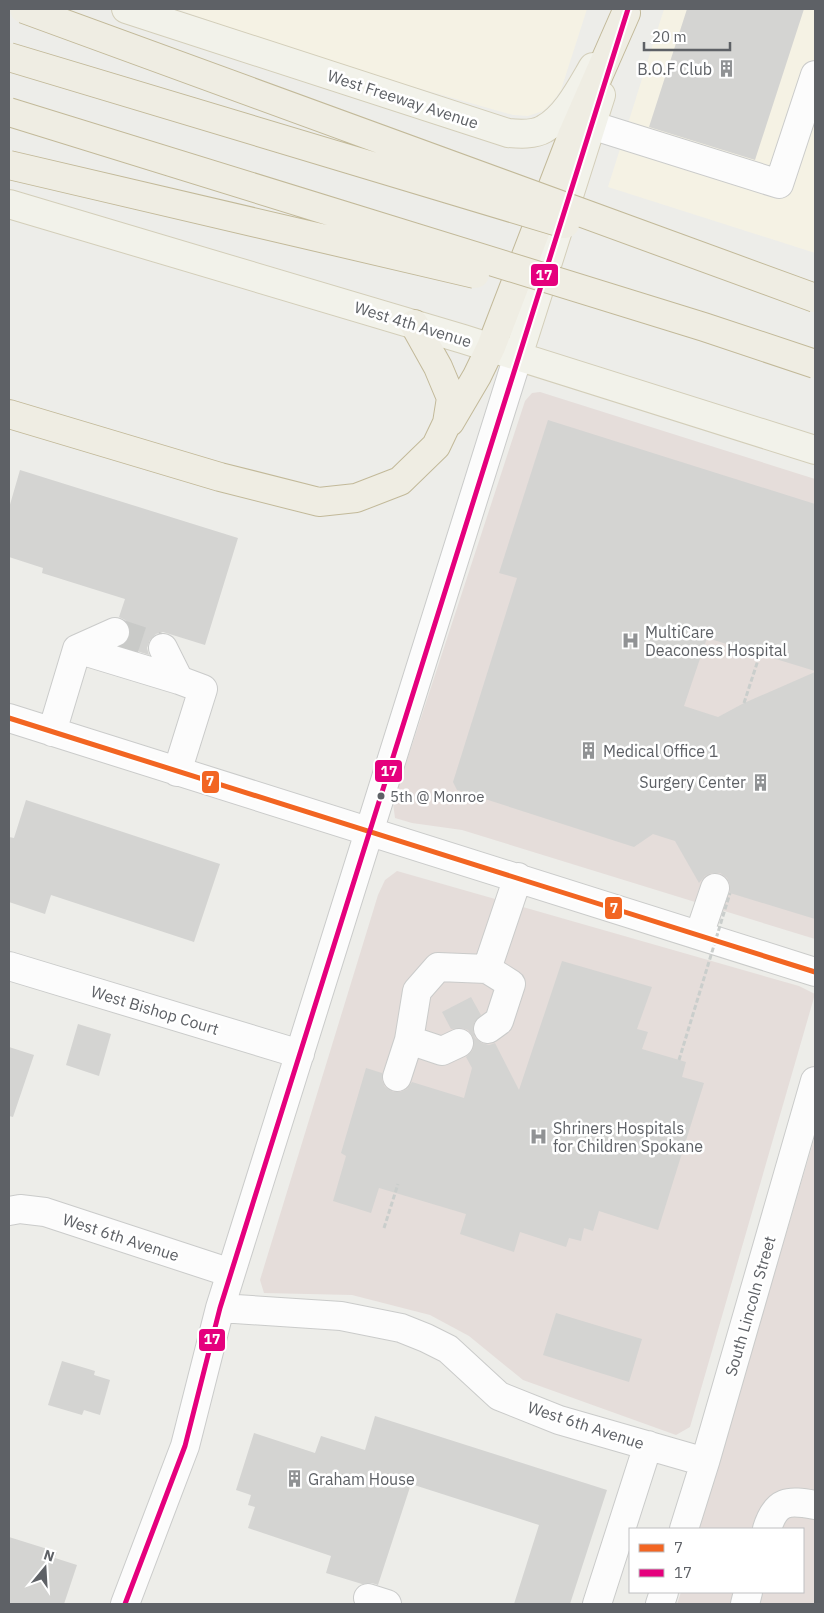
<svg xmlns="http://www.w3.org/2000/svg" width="824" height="1613" font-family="'IBM Plex Sans',sans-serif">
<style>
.commercial{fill:#f5f2e4}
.medical{fill:#e5ddda}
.building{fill:#d4d4d2}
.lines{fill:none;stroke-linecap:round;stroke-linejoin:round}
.minor-tunnel{stroke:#c9cac8;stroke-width:28;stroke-dasharray:28 14;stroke-linecap:butt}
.minor-casing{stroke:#cacbca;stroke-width:30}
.major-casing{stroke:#d3ceb9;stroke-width:30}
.highway-casing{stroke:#c2b999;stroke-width:30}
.path{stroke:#cacecc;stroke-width:3;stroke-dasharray:5 2.5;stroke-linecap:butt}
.minor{stroke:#fcfcfc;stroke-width:28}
.major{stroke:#f2f2ea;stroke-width:28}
.highway{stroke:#efede3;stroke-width:28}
.highway-bridge-casing{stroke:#c2b999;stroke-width:30;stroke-linecap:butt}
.path-bridge{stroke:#cacecc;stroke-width:3;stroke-dasharray:5 2.5;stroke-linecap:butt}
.highway-bridge{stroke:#efede3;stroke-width:28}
.bus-1-casing{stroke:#fff;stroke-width:9}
.bus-2-casing{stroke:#fff;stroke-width:9}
.bus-1{stroke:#f26522;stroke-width:5}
.bus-2{stroke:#e5007d;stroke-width:5}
.bus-dot{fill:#5e6166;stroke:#fff;stroke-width:2}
.labels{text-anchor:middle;stroke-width:5;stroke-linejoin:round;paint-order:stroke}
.bus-label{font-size:15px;fill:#5e6166;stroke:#fff;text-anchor:start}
.poi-label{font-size:16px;fill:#5e6166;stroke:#fff;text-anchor:start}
.street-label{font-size:16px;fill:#5e6166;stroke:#fff}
.line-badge{stroke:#fff;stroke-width:2}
.badge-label{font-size:14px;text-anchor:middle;font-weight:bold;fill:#fff}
</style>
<rect width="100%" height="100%" fill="#edede9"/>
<path class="commercial" d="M 177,9 L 587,9 L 561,90 L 553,101 L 543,111 L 528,116 L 513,115 L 319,60 Z
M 664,9 L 815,9 L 815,253 L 608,187 Z"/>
<path class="medical" d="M 540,392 L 815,479 L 815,939 L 462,830 L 412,823 L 395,818 L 393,803 L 525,401 L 532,393 Z
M 397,871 L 799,986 L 815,994 L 690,1427 L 676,1435 L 523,1380 L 469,1336 L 430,1315 L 352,1295 L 264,1293 L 260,1280 L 378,895 L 385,880 Z
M 815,1136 L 815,1604 L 677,1604 L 681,1592 L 803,1592 L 803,1529 L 699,1529 Z"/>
<path class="building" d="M 687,9 L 804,9 L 755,160 L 649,127 Z
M 548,420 L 815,504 L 815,671 L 707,638 L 684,706 L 718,717 L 744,703 L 815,672 L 815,919 L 730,893 L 730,885 L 727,878 L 720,873 L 712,873 L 705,876 L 699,883 L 675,841 L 653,834 L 634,847 L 457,790 L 453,782 L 517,578 L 499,573 Z
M 20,470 L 238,538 L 205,645 L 163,632 L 156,634 L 150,640 L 147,648 L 149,655 L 122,646 L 128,641 L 131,633 L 129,625 L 125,620 L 119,617 L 125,599 L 42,573 L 43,568 L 9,557 L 9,508 Z
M 26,800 L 220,864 L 194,942 L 51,895 L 45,914 L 9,902 L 9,837 L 14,838 Z
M 562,961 L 652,987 L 637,1029 L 648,1032 L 642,1049 L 686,1062 L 682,1077 L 704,1083 L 658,1230 L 599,1211 L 593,1231 L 584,1228 L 581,1241 L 569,1238 L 566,1247 L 520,1232 L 514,1252 L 460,1234 L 466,1214 L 379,1188 L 371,1213 L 333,1201 L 346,1156 L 341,1153 L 366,1068 L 382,1073 L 382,1080 L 385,1087 L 393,1092 L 400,1092 L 407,1089 L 412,1082 L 464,1098 L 472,1068 L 466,1057 L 472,1051 L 474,1045 L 473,1037 L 468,1030 L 461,1028 L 451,1029 L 442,1012 L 471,997 L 481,1015 L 474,1023 L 473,1031 L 475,1038 L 482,1043 L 489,1045 L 495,1043 L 519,1090 Z
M 78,1024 L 111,1034 L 99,1076 L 66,1065 Z
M 9,1047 L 34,1055 L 13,1117 L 9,1116 Z
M 556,1313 L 642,1339 L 629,1382 L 543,1355 Z
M 62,1361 L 95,1371 L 94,1375 L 110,1380 L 100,1415 L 84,1410 L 82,1415 L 48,1405 Z
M 375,1416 L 607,1490 L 570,1604 L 514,1604 L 539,1525 L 411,1484 L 378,1585 L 372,1583 L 362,1584 L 326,1573 L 331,1556 L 248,1528 L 255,1507 L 248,1505 L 251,1495 L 236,1490 L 254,1433 L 315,1453 L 321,1436 L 365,1450 Z
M 9,1537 L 57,1552 L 55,1558 L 77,1565 L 64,1604 L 9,1604 Z"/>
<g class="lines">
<path class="minor-tunnel" d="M 115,632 L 163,648"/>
<defs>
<path id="minor" d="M 591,125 L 779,184 L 815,75
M 163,648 L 179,680
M 77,649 L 115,632
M 9,718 L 815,972
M 52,732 L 77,649 L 179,680 L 203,689 L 177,772
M 699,935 L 715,888
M 9,966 L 300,1054
M 488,1029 L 499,1021 L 511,984 L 487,969 L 518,877
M 459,1043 L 442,1051 L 409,1040 L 417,991 L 438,967 L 487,969
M 397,1077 L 409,1040
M 9,1211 L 20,1209 L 45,1212 L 231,1273
M 220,1308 L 341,1316 L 401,1328 L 426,1338 L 448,1349 L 499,1396 L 559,1420 L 705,1462
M 684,1529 L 705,1462 L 815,1081
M 767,1529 C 776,1500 788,1500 815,1505
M 368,1598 L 387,1604
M 125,1604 L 185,1446 L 220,1308 L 518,356
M 597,1604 L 648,1445
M 660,1604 L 664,1592
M 745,1604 L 748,1592"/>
<path id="major" d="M 126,9 L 508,133 C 519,134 534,135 544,129 C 566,117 580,89 593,67
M 9,204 L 463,339 L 815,450
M 518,356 L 601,95"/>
<path id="highway" d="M 9,414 L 220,477 L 319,502 L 356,498 L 400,481 L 436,446 L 447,423 L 451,398 L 438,367 L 414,324
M 450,422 L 477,376 L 491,347 L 572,136 L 626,13"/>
</defs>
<use href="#minor" class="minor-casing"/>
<use href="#major" class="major-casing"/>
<use href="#highway" class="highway-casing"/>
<path class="path" d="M 744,703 L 760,654
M 384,1228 L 398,1184"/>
<use href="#minor" class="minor"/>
<use href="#major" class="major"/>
<use href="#highway" class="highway"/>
<defs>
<path id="highway-bridge" d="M 24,9 L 815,298
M 9,57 L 565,224
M 9,112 L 704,327 L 815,364
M 9,165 L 475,274"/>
</defs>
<use href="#highway-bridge" class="highway-bridge-casing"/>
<path class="path-bridge" d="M 679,1060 L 730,893"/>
<use href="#highway-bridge" class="highway-bridge"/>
<defs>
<path id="bus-1" d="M 9,718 L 815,972"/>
<path id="bus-2" d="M 125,1604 L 185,1446 L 220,1308 L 628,9"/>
</defs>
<use href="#bus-1" class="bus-1-casing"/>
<use href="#bus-2" class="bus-2-casing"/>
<use href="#bus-1" class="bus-1"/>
<use href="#bus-2" class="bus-2"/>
</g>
<defs>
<symbol id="building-bare" viewBox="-9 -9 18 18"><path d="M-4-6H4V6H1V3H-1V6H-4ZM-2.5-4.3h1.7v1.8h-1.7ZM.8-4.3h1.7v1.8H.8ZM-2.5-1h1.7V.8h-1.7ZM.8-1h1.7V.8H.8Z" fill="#909294" stroke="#fff" stroke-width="2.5" paint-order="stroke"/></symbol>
<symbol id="hospital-bare" viewBox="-9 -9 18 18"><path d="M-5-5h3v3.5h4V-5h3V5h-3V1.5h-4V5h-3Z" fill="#909294" stroke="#fff" stroke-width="2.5" paint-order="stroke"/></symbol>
</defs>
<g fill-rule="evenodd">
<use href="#building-bare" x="714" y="56" width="25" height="25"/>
<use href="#hospital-bare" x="618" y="628" width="25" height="25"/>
<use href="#building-bare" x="576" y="738" width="25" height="25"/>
<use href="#building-bare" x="748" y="770" width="25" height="25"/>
<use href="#hospital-bare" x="526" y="1124" width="25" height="25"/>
<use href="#building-bare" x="282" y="1466" width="25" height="25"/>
</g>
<circle class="bus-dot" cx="381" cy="796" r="4.5"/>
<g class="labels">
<g class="bus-label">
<text x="390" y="802">5th @ Monroe</text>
</g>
<g class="poi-label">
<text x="712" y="75" text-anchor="end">B.O.F Club</text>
<text x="645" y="638">MultiCare<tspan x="645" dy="18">Deaconess Hospital</tspan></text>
<text x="603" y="757">Medical Office 1</text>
<text x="746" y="788" text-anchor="end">Surgery Center</text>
<text x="553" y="1134">Shriners Hospitals<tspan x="553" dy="18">for Children Spokane</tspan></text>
<text x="308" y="1485">Graham House</text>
</g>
<g class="street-label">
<text transform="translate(403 99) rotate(18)" y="6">West Freeway Avenue</text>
<text transform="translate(413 324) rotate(17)" y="6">West 4th Avenue</text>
<text transform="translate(155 1010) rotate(17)" y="6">West Bishop Court</text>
<text transform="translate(121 1237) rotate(18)" y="6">West 6th Avenue</text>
<text transform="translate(750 1306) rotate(-74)" y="6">South Lincoln Street</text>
<text transform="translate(586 1425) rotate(18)" y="6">West 6th Avenue</text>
</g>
</g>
<g class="line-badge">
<rect x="530" y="263" width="29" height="24" rx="5" fill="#e5007d"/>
<rect x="374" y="759" width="29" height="24" rx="5" fill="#e5007d"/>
<rect x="201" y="770" width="19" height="24" rx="5" fill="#f26522"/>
<rect x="604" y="896" width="19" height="24" rx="5" fill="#f26522"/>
<rect x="198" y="1328" width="28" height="24" rx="5" fill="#e5007d"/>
</g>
<g class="badge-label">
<text x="544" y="280">17</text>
<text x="389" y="776">17</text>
<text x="210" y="786">7</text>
<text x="614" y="913">7</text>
<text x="212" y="1344">17</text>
</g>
<rect width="824" height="1613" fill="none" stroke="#5e6166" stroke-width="20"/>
<rect x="629" y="1528" width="175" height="65" fill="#ffffff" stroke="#bfc0c2"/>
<rect x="639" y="1544" width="25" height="8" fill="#f26522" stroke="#bfc0c2"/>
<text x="674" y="1553" font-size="15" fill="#5e6166">7</text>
<rect x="639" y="1569" width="25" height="8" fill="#e5007d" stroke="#bfc0c2"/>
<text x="674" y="1578" font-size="15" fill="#5e6166">17</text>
<g transform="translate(45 1568) rotate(18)" stroke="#ffffff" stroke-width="4" paint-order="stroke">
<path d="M0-4L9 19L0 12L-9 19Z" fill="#5e6166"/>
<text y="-8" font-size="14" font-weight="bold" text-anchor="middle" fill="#5e6166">N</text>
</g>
<path d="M644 42v8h86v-8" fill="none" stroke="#5e6166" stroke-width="2.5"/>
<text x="652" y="42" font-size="15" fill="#5e6166" stroke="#ffffff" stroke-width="4" paint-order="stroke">20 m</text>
</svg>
